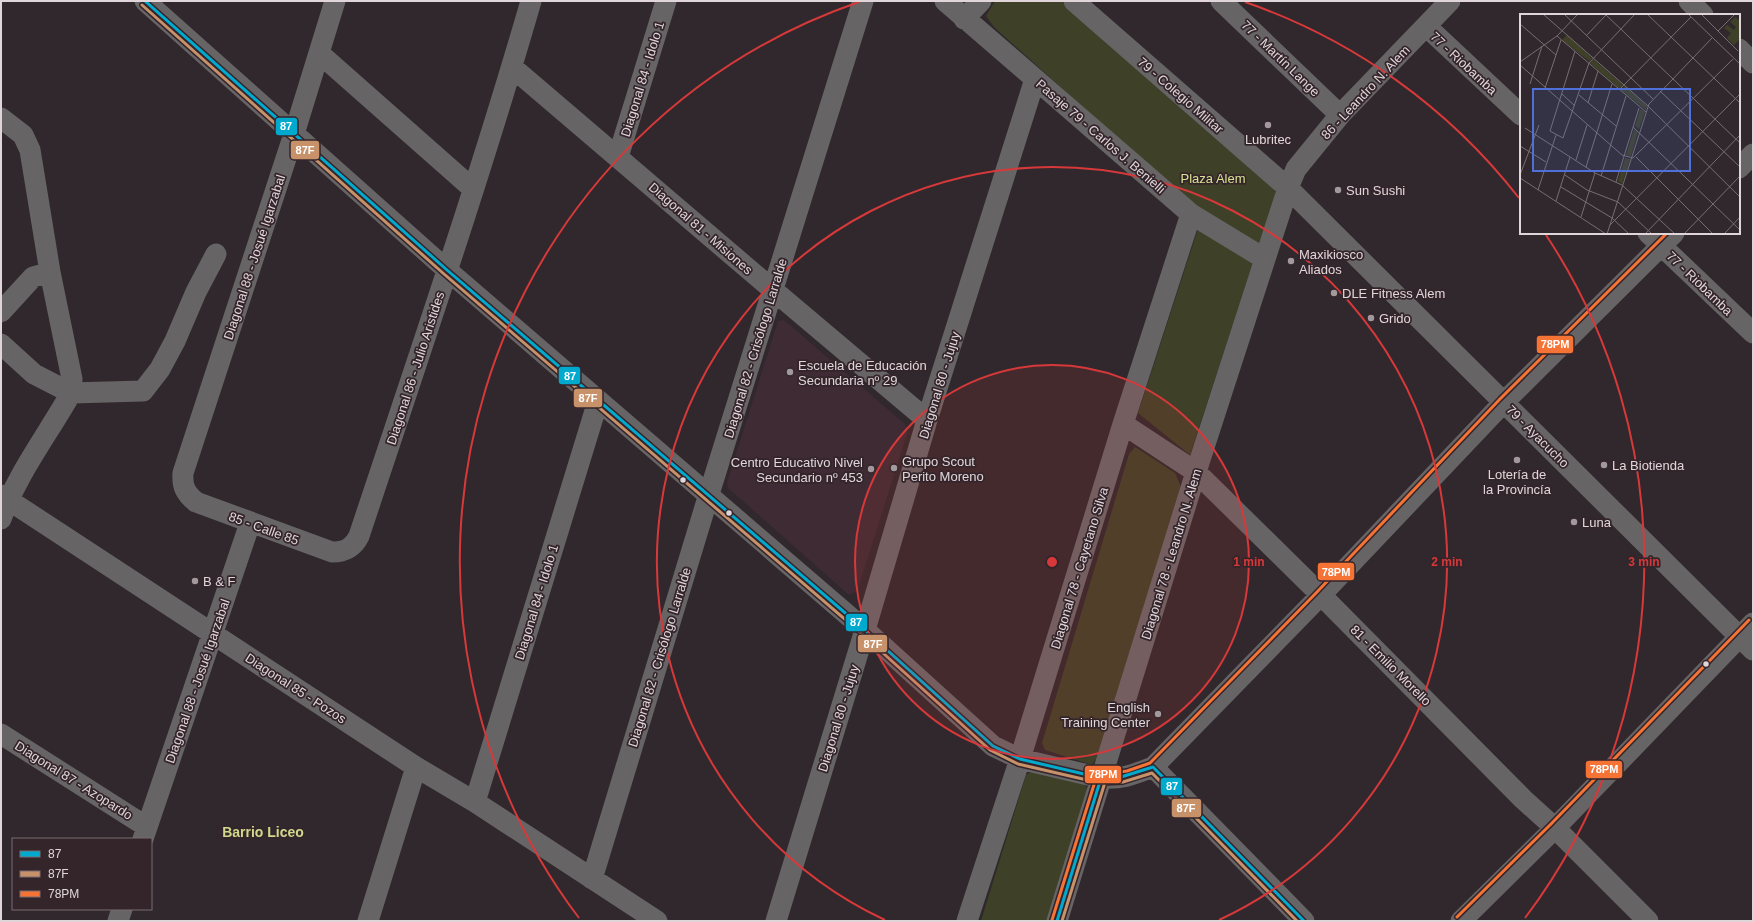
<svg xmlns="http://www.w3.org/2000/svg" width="1754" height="922" font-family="Helvetica,sans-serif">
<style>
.built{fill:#3e2b33}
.green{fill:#3f4028}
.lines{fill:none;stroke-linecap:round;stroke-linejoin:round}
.minor{stroke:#676466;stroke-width:21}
.bus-1-casing{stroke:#34252b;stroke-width:6}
.bus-2-casing{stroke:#34252b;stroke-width:6}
.bus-3-casing{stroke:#34252b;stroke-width:6}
.bus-1{stroke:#00a9ce;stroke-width:3}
.bus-2{stroke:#c7916a;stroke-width:3}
.bus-3{stroke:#f57335;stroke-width:3}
.ring{fill:none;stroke:#d7393a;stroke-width:2}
.poi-dot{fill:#a2999d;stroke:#34252b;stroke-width:1.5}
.bus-dot{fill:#e0d6da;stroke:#34252b;stroke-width:1.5}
.labels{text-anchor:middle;stroke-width:3.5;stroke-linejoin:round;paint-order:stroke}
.street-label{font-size:13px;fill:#e0d6da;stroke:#34252b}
.poi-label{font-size:13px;fill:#e0d6da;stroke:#34252b;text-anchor:start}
.park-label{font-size:13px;fill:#d8e191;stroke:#34252b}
.neighbourhood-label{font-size:14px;font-weight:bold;fill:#cfd88b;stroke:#34252b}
.inset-road{fill:none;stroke:#766e72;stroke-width:1}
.view{fill:#4e70d8;fill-opacity:0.15;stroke:#4e70d8;stroke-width:2}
.inset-edge{fill:none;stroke:#e0d6da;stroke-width:2}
.centre{fill:#d7393a;stroke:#34252b;stroke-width:2}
.ring-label{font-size:12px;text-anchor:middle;font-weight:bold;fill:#d7393a;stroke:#34252b;stroke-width:3.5;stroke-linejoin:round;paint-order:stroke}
.line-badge{stroke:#34252b;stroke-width:1.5}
.badge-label{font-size:11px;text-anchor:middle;font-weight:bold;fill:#fff}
</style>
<rect width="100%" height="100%" fill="#30282c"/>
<path class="built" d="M 784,320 L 905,424 L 908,431 L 857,592 L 849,595 L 728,488 L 727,482 L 778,321 Z"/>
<path class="green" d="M 995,1 L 1062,1 L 1273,187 L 1277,197 L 1262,243 L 1254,243 L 1189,203 L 994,27 L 986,16 Z
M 1198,229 L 1254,260 L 1190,455 L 1138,413 Z
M 1135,447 L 1175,473 L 1181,487 L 1097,758 L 1092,765 L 1045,750 L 1042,743 L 1129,454 Z
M 1037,768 L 1083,781 L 1088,791 L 1047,921 L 981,921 L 1026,775 Z"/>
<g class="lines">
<path class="minor" d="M 145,1 L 447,270 L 865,630 L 993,746 L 1020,759 L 1101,778 C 1121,780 1135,774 1153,767 L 1321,595 L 1504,402 L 1674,233
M 335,1 L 294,134 L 183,473 C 182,486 185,493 196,502 L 332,552 C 345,552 353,548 359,536 C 418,358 479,181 531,1
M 945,1 L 1191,214 L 1265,259
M 1074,1 L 1288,188 L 1753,650
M 1221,1 L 1340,115
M 1689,1 L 1703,15
M 964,19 L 981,1
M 1426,26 L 1521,115
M 1739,49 L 1753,63
M 319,53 L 473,189
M 512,67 L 773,290 L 927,420
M 1,118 L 23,135 L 30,150 L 50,272 L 72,379 L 71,393 C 48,434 17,474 1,519
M 618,157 L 666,1
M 1739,168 L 1753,154
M 1648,233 L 1753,333
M 1,312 L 33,277 L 50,272
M 1,344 L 34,374 L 71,393 L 143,391 L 160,369 L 175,341 L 196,292 L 216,254
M 1123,424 L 1196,472 L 1321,595 L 1523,799 L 1555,828 L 1648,921
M 1,495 L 416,767 L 475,802 L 657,921
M 1,734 L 147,827
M 1153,767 L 1304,921
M 475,802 L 598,401
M 143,839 L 250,523
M 592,879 L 709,494 L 863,1
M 118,921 L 122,909
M 368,921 L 416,767
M 776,921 L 865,630 L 927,420 L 1035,79
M 967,921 L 1020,759 L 1123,424 L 1191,214
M 1057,921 L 1196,472 L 1288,188 L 1296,169 L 1340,115 L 1450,1
M 1461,921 L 1555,828 L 1753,623"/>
<defs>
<path id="bus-1" d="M 145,1 L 447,270 L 865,630 L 993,746 L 1020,759 L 1101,778 L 1121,777 L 1153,767 L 1304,921
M 1057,921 L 1101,778"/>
<path id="bus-2" d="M 142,5 L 444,274 L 862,634 L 990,750 L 1018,764 L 1100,783 L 1123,782 L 1152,773 L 1297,921
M 1062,921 L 1106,779"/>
<path id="bus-3" d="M 1457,917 L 1551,824 L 1749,620
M 1052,920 L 1097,775 L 1127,771 L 1150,763 L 1317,592 L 1500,399 L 1667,233"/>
</defs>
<use href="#bus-1" class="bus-1-casing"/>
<use href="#bus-2" class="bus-2-casing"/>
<use href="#bus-3" class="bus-3-casing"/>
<use href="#bus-1" class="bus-1"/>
<use href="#bus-2" class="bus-2"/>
<use href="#bus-3" class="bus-3"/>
</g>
<circle cx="1052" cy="562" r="197" fill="#d7393a" fill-opacity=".12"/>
<g class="ring">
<circle cx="1052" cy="562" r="197"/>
<path d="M885 920A395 395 0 1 1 1219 920"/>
<path d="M579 918A592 592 0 0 1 859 2M1245 2A592 592 0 0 1 1519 198M1546 235A592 592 0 0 1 1525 918"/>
</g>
<g class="poi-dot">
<circle cx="1268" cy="125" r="4"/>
<circle cx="1338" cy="190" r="4"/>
<circle cx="1291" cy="261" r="4"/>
<circle cx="1334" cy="293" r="4"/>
<circle cx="1371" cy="318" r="4"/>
<circle cx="790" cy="372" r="4"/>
<circle cx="1517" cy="460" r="4"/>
<circle cx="1604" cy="465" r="4"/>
<circle cx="894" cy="468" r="4"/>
<circle cx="871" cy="469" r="4"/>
<circle cx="1574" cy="522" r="4"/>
<circle cx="195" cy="581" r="4"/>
<circle cx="1158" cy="714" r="4"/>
</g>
<g class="bus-dot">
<circle cx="683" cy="480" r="3.5"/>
<circle cx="729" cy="513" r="3.5"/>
<circle cx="1706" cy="664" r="3.5"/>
</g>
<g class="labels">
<g class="street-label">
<text transform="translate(1281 58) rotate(44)" y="5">77 - Martín Lange</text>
<text transform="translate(1464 63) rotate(43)" y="5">77 - Riobamba</text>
<text transform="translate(642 79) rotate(-73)" y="5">Diagonal 84 - Idolo 1</text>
<text transform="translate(1365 92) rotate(-47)" y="5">86 - Leandro N. Alem</text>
<text transform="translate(1181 95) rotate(41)" y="5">79 - Colegio Militar</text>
<text transform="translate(1101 136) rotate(41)" y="5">Pasaje 79 - Carlos J. Benielli</text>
<text transform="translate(701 228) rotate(41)" y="5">Diagonal 81 - Misiones</text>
<text transform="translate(254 257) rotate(-72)" y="5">Diagonal 88 - Josué Igarzabal</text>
<text transform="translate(1700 283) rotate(44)" y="5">77 - Riobamba</text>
<text transform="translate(755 348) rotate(-73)" y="5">Diagonal 82 - Crisólogo Larralde</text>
<text transform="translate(415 368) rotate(-72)" y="5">Diagonal 86 - Julio Aristides</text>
<text transform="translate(939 385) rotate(-73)" y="5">Diagonal 80 - Jujuy</text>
<text transform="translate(1538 436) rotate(45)" y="5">79 - Ayacucho</text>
<text transform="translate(264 528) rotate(20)" y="5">85 - Calle 85</text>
<text transform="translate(1171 554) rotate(-73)" y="5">Diagonal 78 - Leandro N. Alem</text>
<text transform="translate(1079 568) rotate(-73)" y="5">Diagonal 78 - Cayetano Silva</text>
<text transform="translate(536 602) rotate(-73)" y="5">Diagonal 84 - Idolo 1</text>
<text transform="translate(659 657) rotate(-73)" y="5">Diagonal 82 - Crisólogo Larralde</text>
<text transform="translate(1391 665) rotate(45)" y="5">81 - Emilio Morello</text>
<text transform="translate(197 681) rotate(-71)" y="5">Diagonal 88 - Josué Igarzabal</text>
<text transform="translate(296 688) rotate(33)" y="5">Diagonal 85 - Pozos</text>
<text transform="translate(838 718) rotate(-73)" y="5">Diagonal 80 - Jujuy</text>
<text transform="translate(74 780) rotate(32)" y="5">Diagonal 87 - Azopardo</text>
</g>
<g class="poi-label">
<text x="1268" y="144" text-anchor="middle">Lubritec</text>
<text x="1346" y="195">Sun Sushi</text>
<text x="1299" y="259">Maxikiosco<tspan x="1299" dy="15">Aliados</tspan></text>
<text x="1342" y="298">DLE Fitness Alem</text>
<text x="1379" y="323">Grido</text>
<text x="798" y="370">Escuela de Educación<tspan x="798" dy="15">Secundaria nº 29</tspan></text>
<text x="902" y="466">Grupo Scout<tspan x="902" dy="15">Perito Moreno</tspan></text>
<text x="863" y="467" text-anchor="end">Centro Educativo Nivel<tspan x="863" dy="15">Secundario nº 453</tspan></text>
<text x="1612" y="470">La Biotienda</text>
<text x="1517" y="479" text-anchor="middle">Lotería de<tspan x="1517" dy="15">la Provincía</tspan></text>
<text x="1582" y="527">Luna</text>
<text x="203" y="586">B &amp; F</text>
<text x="1150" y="712" text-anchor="end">English<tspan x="1150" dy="15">Training Center</tspan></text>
</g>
<g class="park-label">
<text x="1213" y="183">Plaza Alem</text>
</g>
<g class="neighbourhood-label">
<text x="263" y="837">Barrio Liceo</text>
</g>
</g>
<g transform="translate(1520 14)">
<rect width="220" height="220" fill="#30282c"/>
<path d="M 215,3 L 220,7 L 220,25 L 214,31 L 207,24 L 211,19 L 204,14 L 207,11 L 214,16 L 216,13 L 210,8 ZM 47,21 L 72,44 L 69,47 L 42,26 ZM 73,45 L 103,71 L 100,75 L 70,49 ZM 105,72 L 127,92 L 126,96 L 101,76 ZM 120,95 L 125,98 L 119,115 L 115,112 ZM 114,115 L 118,118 L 111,142 L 106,141 ZM 105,144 L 110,145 L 102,170 L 98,167 Z" fill="#3f4028"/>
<path class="inset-road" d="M 23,0 L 128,92 L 220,183M 44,0 L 133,85M 85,0 L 220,129M 127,0 L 220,89M 168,0 L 220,50M 181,0 L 218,37M 0,10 L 36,41M 198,17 L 215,0M 37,22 L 126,98M 66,22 L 86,1M 55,37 L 30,117 L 43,124 L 69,49 L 115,0M 0,48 L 37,22 L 58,0M 0,51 L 102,141 L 113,144 L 213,45M 10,70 L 22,32M 25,74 L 41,26M 99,76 L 171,3M 140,77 L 220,153M 42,80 L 55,92M 59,81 L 96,112M 68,89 L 78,57M 113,113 L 220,216M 5,114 L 75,159 L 102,171 L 155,220M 0,132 L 26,148M 116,143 L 193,220M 56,146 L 67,111M 66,153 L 92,70M 0,161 L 19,111M 45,161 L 67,176 L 98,188 L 132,220M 81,162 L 106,82M 0,164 L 86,220M 96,168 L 119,94M 41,173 L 92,204 L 109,220M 18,176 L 36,121M 36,187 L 50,143M 61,203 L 75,159M 90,211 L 220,80M 87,220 L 129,90 L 192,24M 125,220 L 220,121M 164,220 L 220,162M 204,220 L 220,203"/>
<path class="view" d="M 13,75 L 170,75 L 170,157 L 13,157 Z"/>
<rect width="220" height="220" class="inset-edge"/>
</g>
<circle cx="1052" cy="562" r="6" class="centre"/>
<g class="ring-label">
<text x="1249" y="566">1 min</text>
<text x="1447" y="566">2 min</text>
<text x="1644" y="566">3 min</text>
</g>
<g class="line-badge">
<rect x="275" y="117" width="23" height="19" rx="4" fill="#00a9ce"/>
<rect x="290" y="140" width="30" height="20" rx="4" fill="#c7916a"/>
<rect x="1536" y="335" width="38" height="19" rx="4" fill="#f57335"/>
<rect x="558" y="366" width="23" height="19" rx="4" fill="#00a9ce"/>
<rect x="573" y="388" width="30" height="20" rx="4" fill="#c7916a"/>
<rect x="1317" y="562" width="38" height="19" rx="4" fill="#f57335"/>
<rect x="845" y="613" width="23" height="19" rx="4" fill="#00a9ce"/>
<rect x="857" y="634" width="31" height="19" rx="4" fill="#c7916a"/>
<rect x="1585" y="760" width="38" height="19" rx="4" fill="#f57335"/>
<rect x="1084" y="765" width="38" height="19" rx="4" fill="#f57335"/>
<rect x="1160" y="777" width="23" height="19" rx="4" fill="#00a9ce"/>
<rect x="1171" y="798" width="31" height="20" rx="4" fill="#c7916a"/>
</g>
<g class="badge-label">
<text x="286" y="130">87</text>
<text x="305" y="154">87F</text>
<text x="1555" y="348">78PM</text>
<text x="570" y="380">87</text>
<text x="588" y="402">87F</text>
<text x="1336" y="576">78PM</text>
<text x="856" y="626">87</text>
<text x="873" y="648">87F</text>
<text x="1604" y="773">78PM</text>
<text x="1103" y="778">78PM</text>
<text x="1172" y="790">87</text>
<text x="1186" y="812">87F</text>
</g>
<rect width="1754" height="922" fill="none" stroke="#e0d6da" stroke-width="4"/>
<rect x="12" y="838" width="140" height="72" fill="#34252b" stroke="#796c71"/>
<rect x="20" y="851" width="20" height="6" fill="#00a9ce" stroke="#796c71"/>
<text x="48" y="858" font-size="12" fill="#e0d6da">87</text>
<rect x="20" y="871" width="20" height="6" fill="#c7916a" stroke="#796c71"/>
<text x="48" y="878" font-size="12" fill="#e0d6da">87F</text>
<rect x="20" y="891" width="20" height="6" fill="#f57335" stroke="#796c71"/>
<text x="48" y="898" font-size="12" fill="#e0d6da">78PM</text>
</svg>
